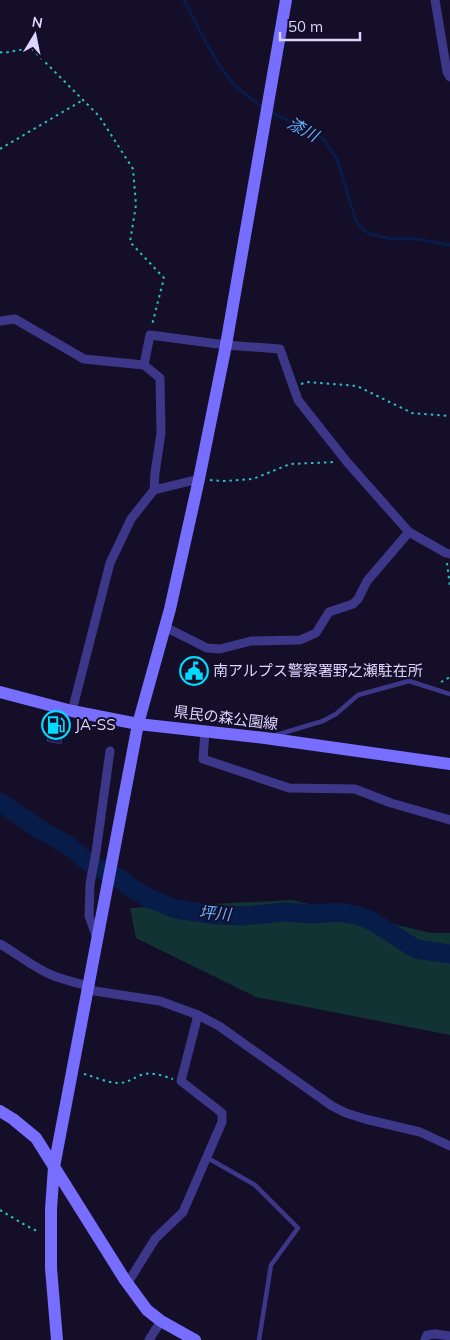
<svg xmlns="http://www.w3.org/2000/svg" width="450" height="1340" font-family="Mulish,'Noto Sans JP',sans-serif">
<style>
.green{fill:#133}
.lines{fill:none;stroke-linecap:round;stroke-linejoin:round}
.stream{stroke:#071c49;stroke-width:3}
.river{stroke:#071c49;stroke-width:19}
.building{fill:#25194b;stroke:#3d2a78}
.path{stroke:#28c1be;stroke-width:2;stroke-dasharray:2.5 4;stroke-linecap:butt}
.lane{stroke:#3d378a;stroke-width:4.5}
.street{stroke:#3d378a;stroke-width:9}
.secondary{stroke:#776dff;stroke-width:12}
.labels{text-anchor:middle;stroke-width:4;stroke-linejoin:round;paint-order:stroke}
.poi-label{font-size:15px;fill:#dcd6ff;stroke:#140e29;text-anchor:start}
.street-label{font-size:15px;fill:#dcd6ff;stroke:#140e29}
.water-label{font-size:16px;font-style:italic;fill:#64b1ff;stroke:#140e29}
</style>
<rect width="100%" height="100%" fill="#140e29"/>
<path class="green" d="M 292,900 L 431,933 L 450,933 L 450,1035 L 256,997 L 136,938 L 130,908 Z"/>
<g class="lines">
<path class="stream" d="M 184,0 C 198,27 212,57 231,81 C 241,92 253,100 264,108
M 269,112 L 306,128 L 324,140 L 337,159 L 356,221 L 365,231 L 370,234 L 391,239 L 417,239 L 450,245"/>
<path class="river" d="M 0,802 L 36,827 L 69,846 L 91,864 L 120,879 L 134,890 L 153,900 L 176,909 L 216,915 L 243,916 L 285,912 L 313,914 L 337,912 L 360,916 L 372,921 L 416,949 L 450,954"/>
</g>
<path class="building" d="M 55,720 L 60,721 L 57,735 L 62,736 L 61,744 L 47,741 L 49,734 L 52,735 Z"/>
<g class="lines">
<path class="path" d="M 0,52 L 3,53 L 31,48 L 99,116 L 133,169 L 136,205 L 130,242 L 164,278 L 152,325
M 0,149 L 83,100
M 301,384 L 308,382 L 357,386 L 412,413 L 450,416
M 210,480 L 224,481 L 253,479 L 290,464 L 335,462
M 447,563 L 450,587
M 441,682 L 450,677
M 84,1074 C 95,1077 108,1083 119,1083 C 128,1083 133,1078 141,1075 C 152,1071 163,1076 173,1079
M 0,1210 L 25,1225 L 39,1232"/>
<path class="lane" d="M 276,735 L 323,721 L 336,714 L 358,695 L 409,681 L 450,694
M 206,1157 L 255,1185 L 298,1228 L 271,1265 L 259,1340"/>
<path class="street" d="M 435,0 L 447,72 L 450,77
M 0,321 L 15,319 L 84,359 L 144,365 L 160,378 L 161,433 L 155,473 L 154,490
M 144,365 L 150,335 L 226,345 L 280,349 L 298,400 L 347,462 L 409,532 L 446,553 L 450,554
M 165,627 L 207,648 L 220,649 L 251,641 L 300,640 L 316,633 L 329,612 L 353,604 L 358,599 L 367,581 L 409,532
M 72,711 L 110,563 L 131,519 L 154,490 L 199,479
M 205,732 L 203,759 L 289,788 L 355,789 L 391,803 L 450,820
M 97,938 L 89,916 L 90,884 L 96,852 L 110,751
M 0,944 C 18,954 35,969 54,976 C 65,980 77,983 88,986
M 88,990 L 160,1001 L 198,1015 L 219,1026 L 332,1106 L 346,1113 L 365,1119 L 420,1132 L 450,1146
M 127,1284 L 155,1239 L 183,1212 L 222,1122 L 222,1113 L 181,1081 L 198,1015
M 149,1340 L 161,1321
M 425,1340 L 427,1335 L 435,1334 L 450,1336"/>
<path class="secondary" d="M 0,692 L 72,711 L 138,724 L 265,738 L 450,764
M 0,1111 L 13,1119 L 36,1138 L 125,1280 L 147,1310 L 161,1321 L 195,1340
M 57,1340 L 51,1268 L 51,1209 L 54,1167 L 138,724 L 170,609 L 199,479 L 226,345 L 286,0"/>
</g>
<defs>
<symbol id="civic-ring" viewBox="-11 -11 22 22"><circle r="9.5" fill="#140e29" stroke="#02dbff" stroke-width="1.5"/><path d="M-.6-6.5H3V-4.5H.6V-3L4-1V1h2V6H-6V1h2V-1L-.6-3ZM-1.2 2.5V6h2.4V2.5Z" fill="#02dbff"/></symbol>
<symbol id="fuel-ring" viewBox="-11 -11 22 22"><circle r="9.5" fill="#140e29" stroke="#02dbff" stroke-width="1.5"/><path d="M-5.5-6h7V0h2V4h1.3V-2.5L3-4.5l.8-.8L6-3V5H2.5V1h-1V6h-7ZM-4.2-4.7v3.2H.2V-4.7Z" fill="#02dbff"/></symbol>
</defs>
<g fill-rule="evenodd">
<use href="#civic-ring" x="178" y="655" width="32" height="32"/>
<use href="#fuel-ring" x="40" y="709" width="32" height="32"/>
</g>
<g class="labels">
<g class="poi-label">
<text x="213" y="676">南アルプス警察署野之瀬駐在所</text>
<text x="75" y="730">JA-SS</text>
</g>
<g class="street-label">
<text transform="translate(226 718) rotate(7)" y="5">県民の森公園線</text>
</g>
<g class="water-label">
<text transform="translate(303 129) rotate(28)" y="6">漆川</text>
<text transform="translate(215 913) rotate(4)" y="6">坪川</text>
</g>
</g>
<g transform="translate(35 35) rotate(10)" stroke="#140e29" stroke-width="4" paint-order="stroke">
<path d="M0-4L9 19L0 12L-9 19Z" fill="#dcd6ff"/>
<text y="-8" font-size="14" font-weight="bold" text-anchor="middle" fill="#dcd6ff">N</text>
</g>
<path d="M280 32v8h80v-8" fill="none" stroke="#dcd6ff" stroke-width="2.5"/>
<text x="288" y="32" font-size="15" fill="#dcd6ff" stroke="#140e29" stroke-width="4" paint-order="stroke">50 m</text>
</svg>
